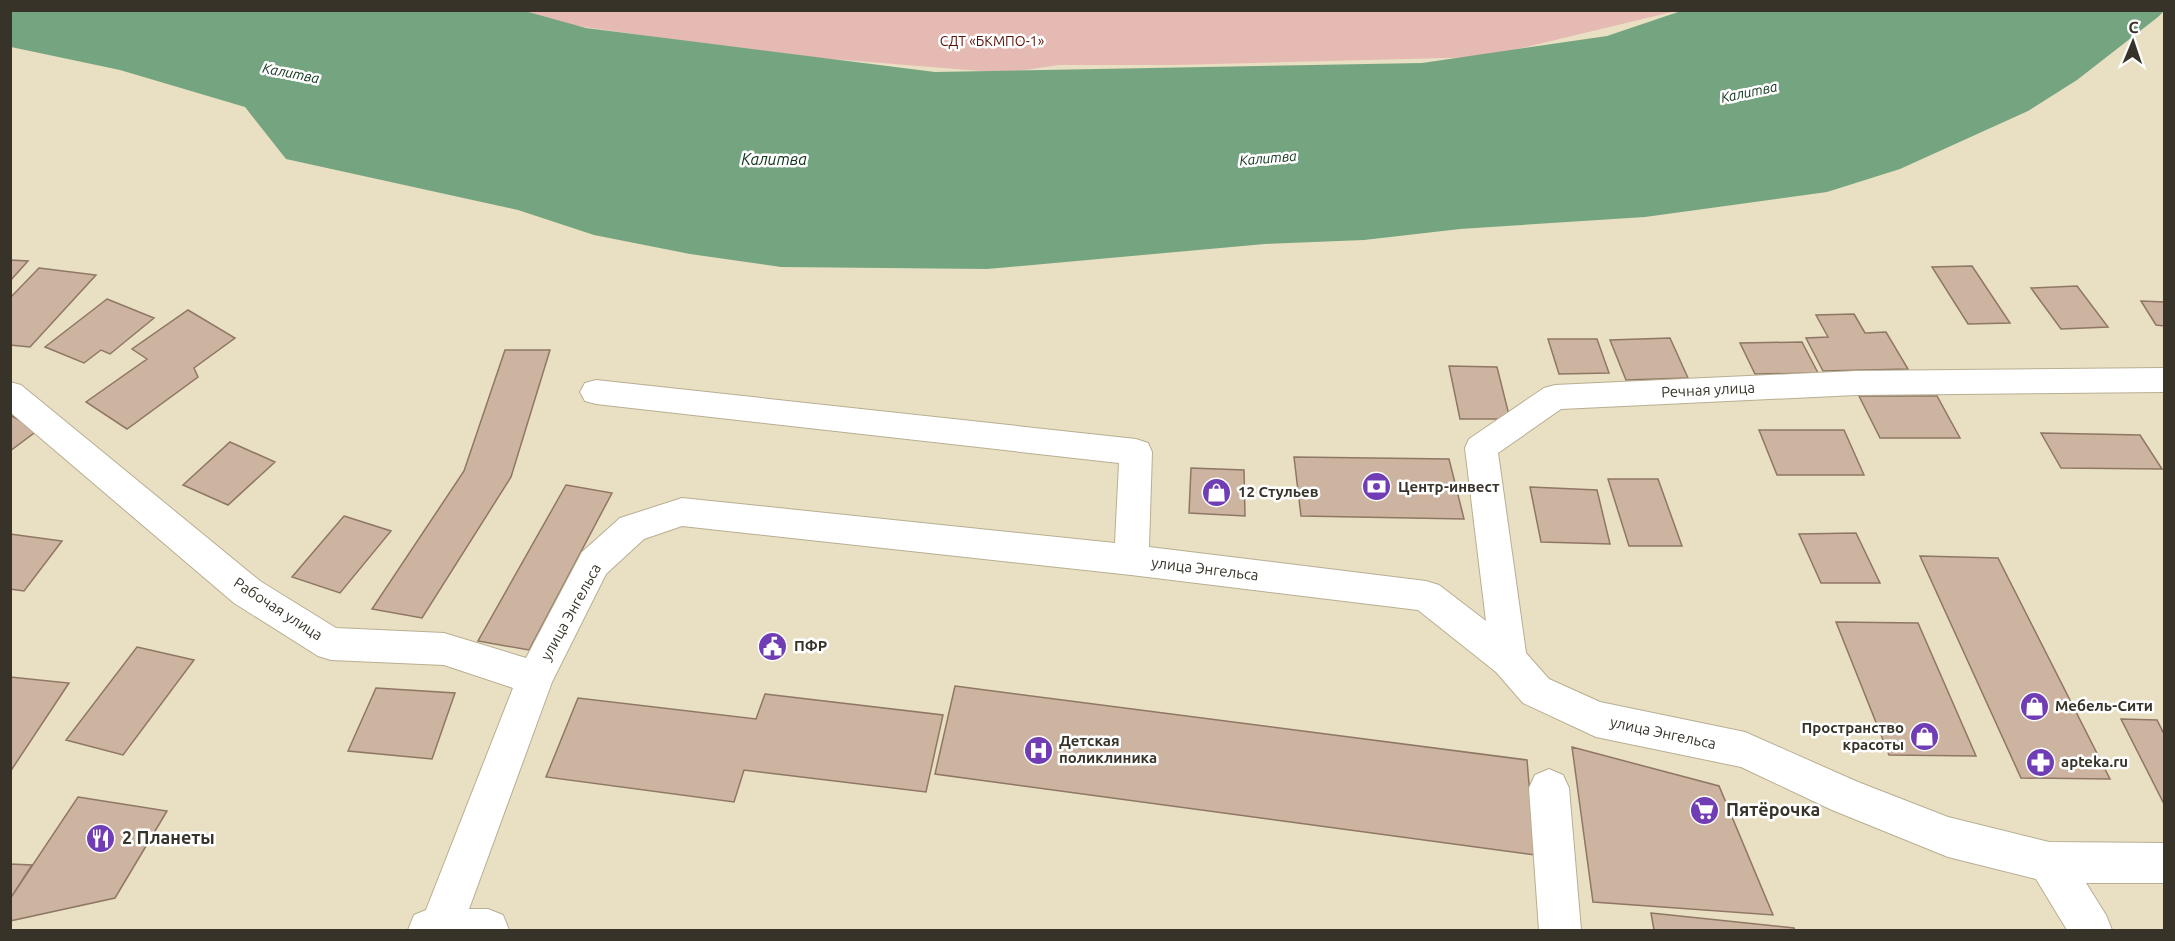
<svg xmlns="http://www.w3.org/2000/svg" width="2175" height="941" font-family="Ubuntu,sans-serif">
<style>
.green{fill:#e5bab2}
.water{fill:#75a580}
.building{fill:#cdb4a0;stroke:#8e7765;stroke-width:1.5}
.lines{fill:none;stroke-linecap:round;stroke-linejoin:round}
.minor-casing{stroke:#b8ae92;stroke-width:2}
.minor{fill:#fff;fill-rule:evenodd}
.labels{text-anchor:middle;stroke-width:5;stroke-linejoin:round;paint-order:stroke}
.far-park-label{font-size:14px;fill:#5a130b;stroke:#fff}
.far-water-label{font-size:14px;font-style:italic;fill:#0d3319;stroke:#fff}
.street-label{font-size:15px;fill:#373328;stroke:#fff}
.poi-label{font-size:15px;font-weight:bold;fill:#373328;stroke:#fff;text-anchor:start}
.water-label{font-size:16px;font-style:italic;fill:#0d3319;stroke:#fff}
.near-poi-label{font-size:18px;font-weight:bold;fill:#373328;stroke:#fff;text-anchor:start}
</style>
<rect width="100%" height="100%" fill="#e9dfc2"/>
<path class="green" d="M 500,11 L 1676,11 L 1484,57 L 1175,65 L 1059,65 L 1005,73 L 783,55 L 528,19 Z"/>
<path class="water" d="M 521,10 L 586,28 L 935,72 L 1422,63 L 1607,36 L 1684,10 L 2164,11 L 2158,17 L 2077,80 L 2028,111 L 1900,169 L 1827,192 L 1645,217 L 1460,229 L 1364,240 L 1265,244 L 987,269 L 781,267 L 690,254 L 594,235 L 518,210 L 286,159 L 245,107 L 120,70 L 11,47 L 11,11 Z"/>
<path class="building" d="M 10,260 L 28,261 L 10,281 Z
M 1972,266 L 2010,323 L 1968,324 L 1932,267 Z
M 39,268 L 96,275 L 30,347 L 10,345 L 10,298 Z
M 2077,286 L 2108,327 L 2061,329 L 2031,288 Z
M 107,299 L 154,318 L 110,354 L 101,350 L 84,363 L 45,347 Z
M 2141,301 L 2164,302 L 2164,326 L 2156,325 Z
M 188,310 L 235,338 L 194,368 L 198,377 L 127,429 L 86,402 L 147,359 L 132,349 Z
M 1854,314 L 1865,333 L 1886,332 L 1908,369 L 1823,371 L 1806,338 L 1828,337 L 1816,315 Z
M 1670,338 L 1688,378 L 1626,380 L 1610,340 Z
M 1548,339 L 1597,339 L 1609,373 L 1559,374 Z
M 1802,342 L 1818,373 L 1755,374 L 1740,343 Z
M 505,350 L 550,350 L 511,477 L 422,618 L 372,609 L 464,471 Z
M 1449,366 L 1497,367 L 1510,419 L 1460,419 Z
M 1859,396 L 1937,396 L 1960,438 L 1880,438 Z
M 10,415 L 38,430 L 10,451 Z
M 1759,430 L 1844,430 L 1864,475 L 1777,475 Z
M 2041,433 L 2140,435 L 2162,469 L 2061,468 Z
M 230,442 L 275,462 L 228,505 L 183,485 Z
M 1294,457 L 1449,459 L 1464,519 L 1301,516 Z
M 1191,468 L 1244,470 L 1245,516 L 1189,513 Z
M 1608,479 L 1658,479 L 1682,546 L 1629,546 Z
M 566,485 L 612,493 L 529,650 L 478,641 Z
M 1530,487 L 1597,490 L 1610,544 L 1541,542 Z
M 344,516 L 391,531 L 340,593 L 292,577 Z
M 1856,533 L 1880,583 L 1821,583 L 1799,534 Z
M 10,534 L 62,541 L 24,591 L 10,589 Z
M 1920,556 L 1998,558 L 2110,779 L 2021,778 Z
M 1836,622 L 1918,623 L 1976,756 L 1889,755 Z
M 137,647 L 194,660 L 123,755 L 66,740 Z
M 10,677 L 69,683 L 10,772 Z
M 955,686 L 1527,760 L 1535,855 L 935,774 Z
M 376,688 L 455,693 L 432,759 L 348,751 Z
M 765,694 L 943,715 L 926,792 L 744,770 L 734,802 L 546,777 L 578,698 L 756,719 Z
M 2121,719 L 2157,720 L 2164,734 L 2164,804 Z
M 1572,747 L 1719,786 L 1773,915 L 1593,902 Z
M 78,797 L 167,811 L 115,898 L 10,921 L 10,899 Z
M 10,864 L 32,865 L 10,899 Z
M 1651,913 L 1794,928 L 1795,930 L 1654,930 Z"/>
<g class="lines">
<defs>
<path id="minor" d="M 2164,368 L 2164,392 L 1856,395 L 1561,409 L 1498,453 L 1526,653 L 1549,679 L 1600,702 L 1745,732 L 1858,782 L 1948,817 L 2049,842 L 2164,843 L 2164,883 L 2086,883 L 2106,915 L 2112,930 L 2067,930 L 2036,879 L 1948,857 L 1832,810 L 1741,767 L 1596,737 L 1523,703 L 1496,672 L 1418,610 L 1131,575 L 682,526 L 644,539 L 606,574 L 552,682 L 469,909 L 488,909 L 503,915 L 509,930 L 408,930 L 414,915 L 426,910 L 513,688 L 444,665 L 331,660 L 318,656 L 234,603 L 10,412 L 10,382 L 21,385 L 260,581 L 336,628 L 444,633 L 526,658 L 582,552 L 620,518 L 682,498 L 1115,543 L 1119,463 L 596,404 L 585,401 L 580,392 L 585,383 L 596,380 L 1136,439 L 1148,443 L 1152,452 L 1149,547 L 1426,581 L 1439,585 L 1486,621 L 1465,448 L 1469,439 L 1544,388 L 1555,385 L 1856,371 Z
M 1549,769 L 1563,775 L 1569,788 L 1581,930 L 1539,930 L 1529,788 L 1535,775 Z"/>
</defs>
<use href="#minor" class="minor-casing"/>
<use href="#minor" class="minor"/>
</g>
<defs>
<symbol id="bank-disc" viewBox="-11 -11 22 22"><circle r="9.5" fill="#713db4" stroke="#fff"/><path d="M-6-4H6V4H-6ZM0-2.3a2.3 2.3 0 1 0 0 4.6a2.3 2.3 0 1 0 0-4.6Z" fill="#fff"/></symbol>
<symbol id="shop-disc" viewBox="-11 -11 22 22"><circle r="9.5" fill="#713db4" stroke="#fff"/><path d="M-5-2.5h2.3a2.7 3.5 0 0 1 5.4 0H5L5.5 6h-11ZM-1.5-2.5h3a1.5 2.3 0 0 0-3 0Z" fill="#fff"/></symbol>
<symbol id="civic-disc" viewBox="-11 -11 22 22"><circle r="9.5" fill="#713db4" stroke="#fff"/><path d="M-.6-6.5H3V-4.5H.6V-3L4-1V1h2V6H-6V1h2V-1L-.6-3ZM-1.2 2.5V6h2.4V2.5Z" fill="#fff"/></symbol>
<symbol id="hospital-disc" viewBox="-11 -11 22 22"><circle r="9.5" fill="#713db4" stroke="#fff"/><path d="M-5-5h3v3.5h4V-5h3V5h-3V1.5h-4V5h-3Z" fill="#fff"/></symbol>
<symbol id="pharmacy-disc" viewBox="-11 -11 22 22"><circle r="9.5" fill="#713db4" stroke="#fff"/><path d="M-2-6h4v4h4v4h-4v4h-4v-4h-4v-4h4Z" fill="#fff"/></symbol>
<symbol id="supermarket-disc" viewBox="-11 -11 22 22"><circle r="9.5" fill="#713db4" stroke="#fff"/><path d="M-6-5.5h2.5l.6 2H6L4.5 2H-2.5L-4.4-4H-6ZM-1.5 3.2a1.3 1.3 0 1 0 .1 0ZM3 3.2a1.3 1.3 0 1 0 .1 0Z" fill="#fff"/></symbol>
<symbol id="restaurant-disc" viewBox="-11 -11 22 22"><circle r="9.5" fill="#713db4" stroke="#fff"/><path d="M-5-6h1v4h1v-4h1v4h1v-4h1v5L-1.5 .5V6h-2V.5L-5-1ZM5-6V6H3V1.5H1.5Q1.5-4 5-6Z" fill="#fff"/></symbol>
</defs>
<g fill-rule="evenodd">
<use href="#bank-disc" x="1360" y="470" width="33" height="33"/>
<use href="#shop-disc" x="1200" y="476" width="33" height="33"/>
<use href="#civic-disc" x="756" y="630" width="33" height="33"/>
<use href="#shop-disc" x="2018" y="690" width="33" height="33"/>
<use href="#shop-disc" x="1908" y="720" width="33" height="33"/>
<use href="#hospital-disc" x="1022" y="734" width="33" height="33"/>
<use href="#pharmacy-disc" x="2024" y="746" width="33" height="33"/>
<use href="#supermarket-disc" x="1688" y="794" width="33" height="33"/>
<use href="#restaurant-disc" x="84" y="822" width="33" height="33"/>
</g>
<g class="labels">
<g class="far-park-label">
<text x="992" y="46">СДТ «БКМПО-1»</text>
</g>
<g class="far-water-label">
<text transform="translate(291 73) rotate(11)" y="5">Калитва</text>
<text transform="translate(1749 92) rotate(-12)" y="5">Калитва</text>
<text transform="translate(1268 158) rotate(-5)" y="5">Калитва</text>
</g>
<g class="street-label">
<text transform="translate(1708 390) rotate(-3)" y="5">Речная улица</text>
<text transform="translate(1205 569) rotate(7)" y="5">улица Энгельса</text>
<text transform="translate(278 609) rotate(33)" y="5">Рабочая улица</text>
<text transform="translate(571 612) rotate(-61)" y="5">улица Энгельса</text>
<text transform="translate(1663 733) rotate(12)" y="5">улица Энгельса</text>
</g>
<g class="poi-label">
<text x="1398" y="492">Центр-инвест</text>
<text x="1238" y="497">12 Стульев</text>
<text x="794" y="651">ПФР</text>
<text x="2055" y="711">Мебель-Сити</text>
<text x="1904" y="733" text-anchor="end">Пространство<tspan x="1904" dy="17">красоты</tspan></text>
<text x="1059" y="746">Детская<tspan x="1059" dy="17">поликлиника</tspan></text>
<text x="2061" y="767">apteka.ru</text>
</g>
<g class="water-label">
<text x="774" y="165">Калитва</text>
</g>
<g class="near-poi-label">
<text x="1726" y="816">Пятёрочка</text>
<text x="122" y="844">2 Планеты</text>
</g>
</g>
<rect width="2175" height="941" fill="none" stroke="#373328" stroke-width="24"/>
<g transform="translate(2133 42) rotate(2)" stroke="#ffffff" stroke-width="4.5" paint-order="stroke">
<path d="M0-4.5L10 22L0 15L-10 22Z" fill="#373328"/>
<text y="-9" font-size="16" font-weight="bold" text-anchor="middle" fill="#373328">С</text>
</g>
</svg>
